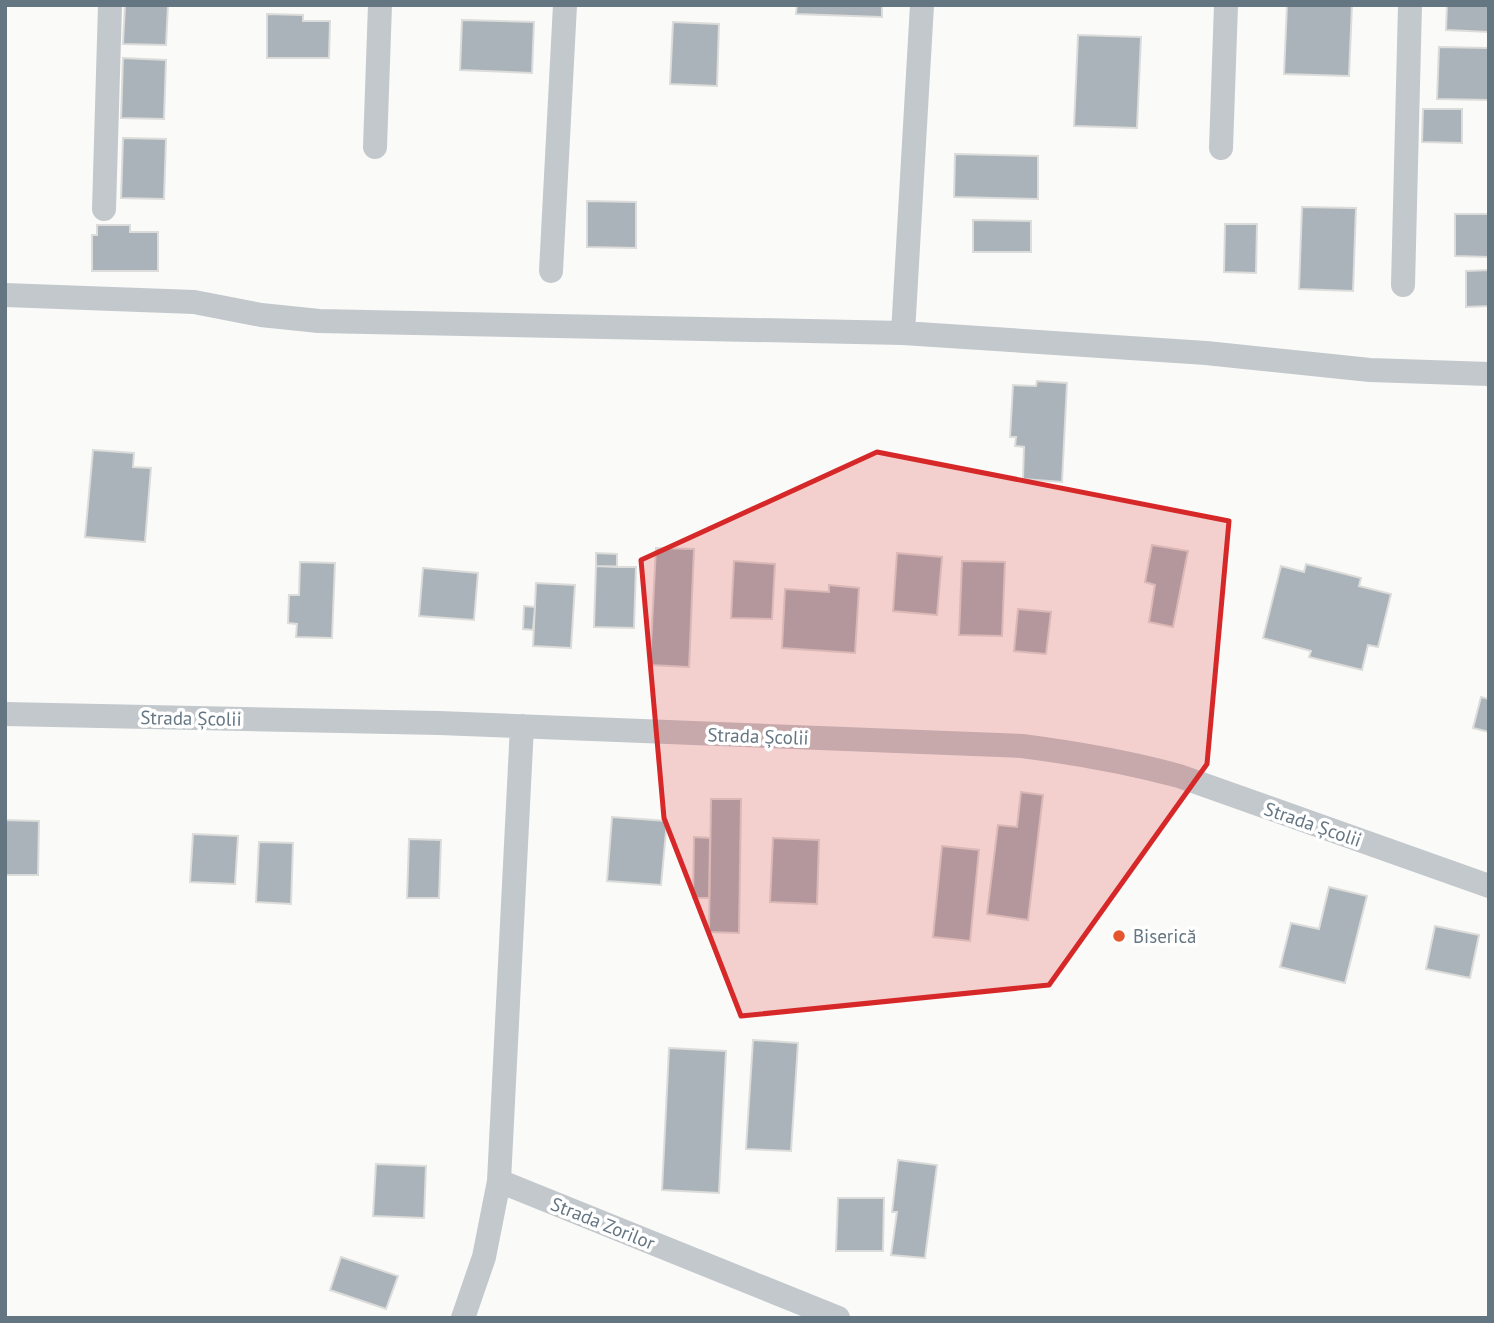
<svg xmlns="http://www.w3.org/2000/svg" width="1494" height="1323" font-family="'PT Sans',sans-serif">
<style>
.building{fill:#aab3b9;stroke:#dcdcda;stroke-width:2}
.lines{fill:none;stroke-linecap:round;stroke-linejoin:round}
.minor{stroke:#c3c8cc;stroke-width:24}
.marked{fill:#d62828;fill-opacity:0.2;stroke:#d62828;stroke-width:5;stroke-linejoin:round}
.poi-dot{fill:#e4572e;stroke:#fff;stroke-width:2.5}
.labels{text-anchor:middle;stroke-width:7;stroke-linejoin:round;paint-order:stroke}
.street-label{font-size:19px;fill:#657683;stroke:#fff}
.poi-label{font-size:19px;fill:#657683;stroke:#fff;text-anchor:start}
</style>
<rect width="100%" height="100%" fill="#fafaf8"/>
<path class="building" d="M 125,5 L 168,5 L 166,45 L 123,44 Z
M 797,5 L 882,5 L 882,17 L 796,14 Z
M 1287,5 L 1352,5 L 1349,76 L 1284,74 Z
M 1447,5 L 1489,5 L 1489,32 L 1446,30 Z
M 267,14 L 303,15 L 303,21 L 330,21 L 329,58 L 267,58 Z
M 462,20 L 534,22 L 532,73 L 460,70 Z
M 673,22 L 719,24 L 717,86 L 670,84 Z
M 1078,35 L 1141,37 L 1137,128 L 1074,126 Z
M 1439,47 L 1489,48 L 1489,100 L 1437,99 Z
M 123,58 L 166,60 L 164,119 L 121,118 Z
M 1423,109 L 1462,109 L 1462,143 L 1422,142 Z
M 123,138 L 166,139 L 164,199 L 121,198 Z
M 955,154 L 1038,156 L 1038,199 L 954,197 Z
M 587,201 L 636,202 L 636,248 L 587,247 Z
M 1302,207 L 1356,208 L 1353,291 L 1299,289 Z
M 1455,214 L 1489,214 L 1489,257 L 1455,256 Z
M 973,220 L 1031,221 L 1031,252 L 973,252 Z
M 1225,224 L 1257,224 L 1256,273 L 1224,272 Z
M 97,225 L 130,225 L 130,232 L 158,232 L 158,271 L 92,271 L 92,235 L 97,235 Z
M 1489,270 L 1489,306 L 1466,307 L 1466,271 Z
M 1037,381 L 1067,383 L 1062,482 L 1023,479 L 1024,447 L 1015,446 L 1016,437 L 1010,437 L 1013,385 L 1036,386 Z
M 93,450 L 134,453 L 133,467 L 151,468 L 145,542 L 85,537 Z
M 1152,545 L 1188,551 L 1173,627 L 1149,622 L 1155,585 L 1145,582 Z
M 656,548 L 694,549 L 689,667 L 650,665 Z
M 596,553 L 617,554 L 617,567 L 596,566 Z
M 897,553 L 942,557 L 937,615 L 893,611 Z
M 734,561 L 775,564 L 772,619 L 731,618 Z
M 962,561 L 1005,562 L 1002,636 L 959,635 Z
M 300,562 L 335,563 L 332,638 L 296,637 L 297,624 L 288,623 L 289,595 L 299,595 Z
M 1306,564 L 1361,578 L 1359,586 L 1391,594 L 1378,647 L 1368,645 L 1362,670 L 1309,657 L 1311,651 L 1263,638 L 1281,566 L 1304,572 Z
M 596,566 L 636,567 L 634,628 L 594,627 Z
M 423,568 L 478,573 L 474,620 L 419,616 Z
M 536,583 L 575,585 L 571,648 L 533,646 Z
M 829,585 L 859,588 L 855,653 L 782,648 L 785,589 L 829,592 Z
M 524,606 L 535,607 L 533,630 L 523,629 Z
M 1018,609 L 1051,612 L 1046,654 L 1014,651 Z
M 1481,697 L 1489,699 L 1489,732 L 1473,728 Z
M 1021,792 L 1043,795 L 1028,920 L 987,914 L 998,825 L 1017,827 Z
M 711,799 L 741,799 L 739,933 L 709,932 Z
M 612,817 L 667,821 L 661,885 L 607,881 Z
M 5,820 L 39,821 L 38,875 L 5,875 Z
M 193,834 L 238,836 L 235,884 L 190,882 Z
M 694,837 L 710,838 L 709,898 L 693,898 Z
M 773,838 L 819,840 L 817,904 L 770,902 Z
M 409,839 L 441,840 L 439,898 L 407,898 Z
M 259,842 L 293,843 L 291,904 L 256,902 Z
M 942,846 L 979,850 L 970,941 L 933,937 Z
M 1329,887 L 1367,896 L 1345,983 L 1280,967 L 1291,923 L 1319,929 Z
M 1435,926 L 1479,935 L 1470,978 L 1426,969 Z
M 753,1040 L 798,1043 L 791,1151 L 746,1149 Z
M 669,1048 L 726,1051 L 719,1193 L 662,1190 Z
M 898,1160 L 937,1165 L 925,1258 L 891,1255 L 897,1212 L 892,1212 Z
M 376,1164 L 426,1166 L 424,1218 L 373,1216 Z
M 838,1198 L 884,1198 L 883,1251 L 836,1251 Z
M 341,1257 L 398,1276 L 386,1309 L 330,1290 Z"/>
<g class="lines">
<path class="minor" d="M 375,147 L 380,5
M 1221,148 L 1226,5
M 104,209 L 110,5
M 551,271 L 565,5
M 1403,285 L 1410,5
M 5,295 L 194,302 L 261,315 L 319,321 L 903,333 L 1206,353 L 1370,370 L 1489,374
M 903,333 L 922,5
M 5,714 L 439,723 L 1022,746 C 1076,753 1127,762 1179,776 L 1489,886
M 499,1181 L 838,1318
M 463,1318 L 484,1257 L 499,1181 L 522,726"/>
</g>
<path class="marked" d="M 877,452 L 1229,521 L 1207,764 L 1049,985 L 741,1016 L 664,818 L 641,560 Z"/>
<circle class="poi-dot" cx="1119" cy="936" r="7"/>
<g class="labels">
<g class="street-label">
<text transform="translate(191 718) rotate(1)" y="7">Strada Școlii</text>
<text transform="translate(758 736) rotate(2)" y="7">Strada Școlii</text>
<text transform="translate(1313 824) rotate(19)" y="7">Strada Școlii</text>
<text transform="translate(603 1223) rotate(22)" y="7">Strada Zorilor</text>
</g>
<g class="poi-label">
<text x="1133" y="943">Biserică</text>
</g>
</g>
<rect width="1494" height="1323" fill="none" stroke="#657683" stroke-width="14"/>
</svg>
